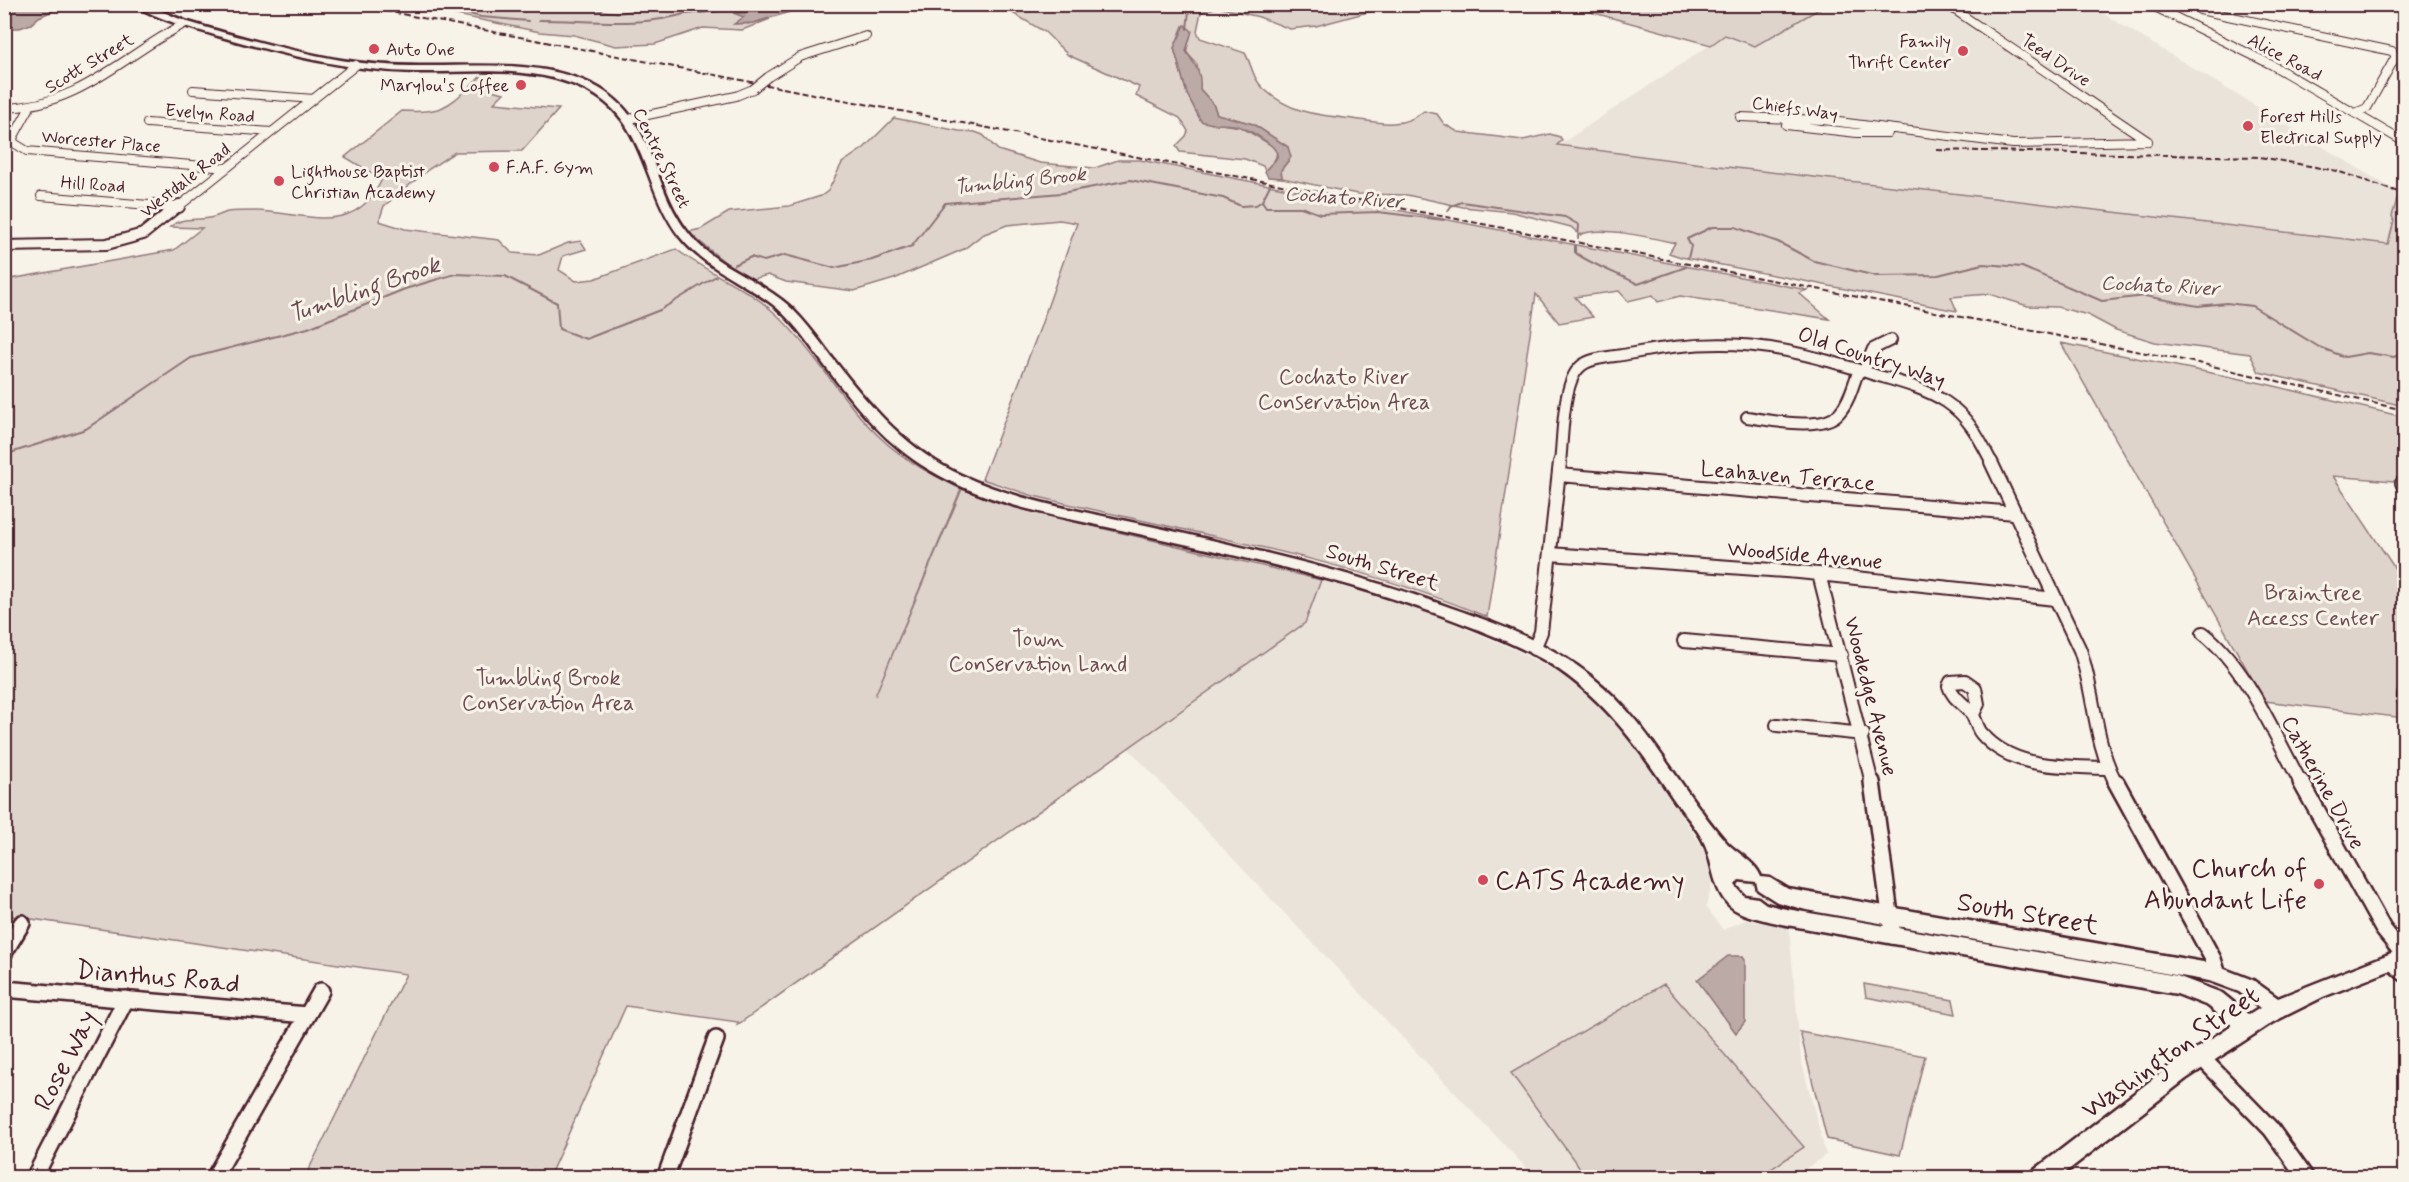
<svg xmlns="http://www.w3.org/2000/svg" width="2409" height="1182" font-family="Mynerve,sans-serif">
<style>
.built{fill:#eae3da}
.green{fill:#ded4cc;stroke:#947a7c;stroke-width:1.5}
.water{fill:#bcaaa7;stroke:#8e7275;stroke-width:1.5}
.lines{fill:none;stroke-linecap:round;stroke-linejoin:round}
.stream{stroke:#8e7275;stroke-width:2}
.minor-far3-casing{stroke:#4a1f2b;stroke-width:10}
.minor-far2-casing{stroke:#4a1f2b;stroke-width:14}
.minor-far1-casing{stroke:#4a1f2b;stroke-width:16}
.minor-casing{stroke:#4a1f2b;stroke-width:20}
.major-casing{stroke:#4a1f2b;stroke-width:5}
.minor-far3{stroke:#f7f3e8;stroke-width:8}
.minor-far2{stroke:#f7f3e8;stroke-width:10}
.minor-far1{stroke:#f7f3e8;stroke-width:12}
.minor{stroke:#f7f3e8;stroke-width:15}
.major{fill:#f7f3e8;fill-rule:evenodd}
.rail{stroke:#4a1f2b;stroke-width:2;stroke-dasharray:6 3;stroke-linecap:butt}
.minor-bridge-casing{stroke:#4a1f2b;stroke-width:10;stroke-linecap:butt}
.minor-bridge{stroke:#f7f3e8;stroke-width:8}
.poi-dot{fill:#d1495b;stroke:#f7f3e8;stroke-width:2}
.labels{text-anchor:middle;stroke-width:6;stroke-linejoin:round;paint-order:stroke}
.far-poi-label{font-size:18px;fill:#4a1f2b;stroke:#f7f3e8;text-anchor:start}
.far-street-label{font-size:18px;fill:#4a1f2b;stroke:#f7f3e8}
.far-water-label{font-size:20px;font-style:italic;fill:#6c4950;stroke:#f7f3e8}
.street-label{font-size:22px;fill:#4a1f2b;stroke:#f7f3e8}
.park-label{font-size:22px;fill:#6f4c53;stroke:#f7f3e8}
.water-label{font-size:24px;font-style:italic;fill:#6c4950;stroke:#f7f3e8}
.near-poi-label{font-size:27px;fill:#4a1f2b;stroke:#f7f3e8;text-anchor:end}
.near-street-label{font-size:27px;fill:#4a1f2b;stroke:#f7f3e8}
</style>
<rect width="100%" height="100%" fill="#f7f3e8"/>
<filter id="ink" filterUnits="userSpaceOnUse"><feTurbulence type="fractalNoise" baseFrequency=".0167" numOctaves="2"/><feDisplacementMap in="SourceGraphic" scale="12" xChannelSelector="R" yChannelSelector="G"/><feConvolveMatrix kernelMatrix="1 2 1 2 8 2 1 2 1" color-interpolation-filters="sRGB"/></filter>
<g filter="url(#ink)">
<path class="built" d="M 1826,5 L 2089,5 L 2399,193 L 2389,244 L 1710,165 L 1559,145 L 1725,35 L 1755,46 Z
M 1321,580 L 1430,613 L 1518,651 L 1568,678 L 1610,716 L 1634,746 L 1707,853 L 1712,871 L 1711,889 L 1706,906 L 1723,930 L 1745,920 L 1789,927 L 1801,1059 L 1826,1155 L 1793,1177 L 1532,1177 L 1530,1172 L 1128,748 L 1305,623 Z"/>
<path class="green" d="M 509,4 L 522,8 L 540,5 L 585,5 L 603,11 L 620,13 L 658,6 L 690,8 L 765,4 L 711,7 L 685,14 L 747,9 L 745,13 L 736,13 L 744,17 L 736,23 L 748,24 L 770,19 L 742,30 L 703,28 L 655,44 L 616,46 L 574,35 L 540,32 L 408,5 Z
M 999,5 L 1394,5 L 1316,26 L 1290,29 L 1259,17 L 1218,7 L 1201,12 L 1197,31 L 1200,38 L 1245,53 C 1252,65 1253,80 1264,89 C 1291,114 1319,115 1353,119 C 1379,123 1403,129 1424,111 L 1437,114 L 1444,124 L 1458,132 L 1523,140 L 1550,134 L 1560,137 L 1562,140 L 1557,145 L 1710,165 L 2388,244 L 2394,221 L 2392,216 L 2399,193 L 2404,196 L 2404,406 L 2259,372 L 2250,354 L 2155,342 L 2116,330 L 2088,315 L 2057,307 L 2028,306 L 1989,294 L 1951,297 L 1957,311 L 1681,257 L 1669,253 L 1675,243 C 1653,238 1598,225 1580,235 L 1571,227 L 1512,212 L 1463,207 L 1407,195 L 1357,194 L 1282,178 L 1281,170 L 1289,160 L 1288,147 L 1253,124 L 1217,114 L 1213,104 L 1200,89 L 1197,64 L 1186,52 L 1190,37 L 1183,26 L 1174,48 L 1187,94 L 1201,121 L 1241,127 L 1276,148 C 1279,159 1271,163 1265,171 L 1263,166 L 1245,159 L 1180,152 L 1176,146 L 1186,136 L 1188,131 L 1180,118 L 1136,96 L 1139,87 L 1068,55 L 1045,32 Z
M 1565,5 L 1826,5 L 1755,46 L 1725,35 L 1711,45 Z
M 480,77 L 493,78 L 483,88 L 504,93 L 494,103 L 559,109 L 522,151 L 455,152 L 429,169 L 384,206 L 379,221 L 405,229 L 499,240 L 512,253 L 539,255 L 568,243 L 581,241 L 586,249 L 563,256 L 559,270 L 576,281 L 594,279 L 676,249 C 708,274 746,286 776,314 C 816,352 842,403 883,440 C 905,461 933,475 961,489 L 875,696 L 962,489 L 1012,507 L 1321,580 L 1305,623 L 737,1025 L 738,1022 L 626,1006 L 549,1177 L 305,1177 L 406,974 L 5,915 L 5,280 L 174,250 L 202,228 L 170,227 C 183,216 194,221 209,218 C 216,217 221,214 227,212 C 236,211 246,211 255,211 C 304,212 355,239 382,179 L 345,157 L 402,111 C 446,114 449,105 480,77 Z
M 894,118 L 959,131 L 975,132 L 983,135 L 998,150 L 1040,163 L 1095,168 L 1118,160 L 1140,160 L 1807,290 L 1799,293 L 1829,319 L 1680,296 L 1658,302 L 1653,295 L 1628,301 L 1619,291 L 1575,297 L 1593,317 L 1559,323 L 1536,294 L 1487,617 C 1342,556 1183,532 1030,495 L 982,479 L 1040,328 L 1077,223 L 1060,220 L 1007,225 L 982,235 L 964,249 L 894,279 L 854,291 L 786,282 L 768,275 L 753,279 L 726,263 L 688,232 L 701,229 L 729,212 L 789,206 L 821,196 L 828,191 L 842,163 L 864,148 Z
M 2061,343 L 2266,384 L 2404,417 L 2404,476 L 2394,481 L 2333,476 L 2404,582 L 2404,718 L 2265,701 Z
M 1664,984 L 1804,1147 L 1759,1177 L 1586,1177 L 1511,1073 Z
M 1864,984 L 1953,1000 L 1956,1014 L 1866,997 Z
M 1800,1032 L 1925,1056 L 1900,1155 L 1827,1139 Z"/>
<path class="water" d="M 4,5 L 5,4 L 66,5 L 39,17 L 31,24 L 20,28 L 5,28 Z
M 797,5 L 838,5 L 796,10 L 753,23 L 734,24 L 744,17 L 733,13 L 745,13 L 747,9 L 685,14 L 688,10 L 739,5 Z
M 1185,25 L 1192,31 L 1186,51 C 1194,64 1202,71 1200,89 L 1213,104 L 1217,114 L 1253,124 L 1288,147 L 1291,157 L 1281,170 L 1282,178 L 1268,177 L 1265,171 C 1268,166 1275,162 1277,157 C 1280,146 1247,129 1238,126 C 1226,123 1213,126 1201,121 L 1187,94 L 1174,48 Z
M 1728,956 L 1743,956 L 1745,960 L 1745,1022 L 1736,1033 L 1697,980 Z"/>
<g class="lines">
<path class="stream" d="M 428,4 L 481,17 L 528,21
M 1177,4 L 1189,11 L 1187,29
M 539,20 C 590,20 639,28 688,13
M 1262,201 L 1266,207 L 1301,207 L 1320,214 L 1378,212 L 1444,220
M 1262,201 L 1270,185
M 1448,211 L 1451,206 L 1462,202 L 1565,217 L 1579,225 L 1578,238
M 1575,246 L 1575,252 C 1583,261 1623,276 1638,284 L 1686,267
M 1688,258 L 1691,246 L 1687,239 L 1712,227 L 1735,227 L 1778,242 L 1814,261 L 1876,276 L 1938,275 L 1983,264 L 2022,267 L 2102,301 L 2145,296 L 2198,306 L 2226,303 L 2252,306 L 2319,347 L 2345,357 L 2368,353 L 2394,357 L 2404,353
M 734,265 L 751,257 L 764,261 L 785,255 L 834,268 L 872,260 L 912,246 L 945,203 L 1062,193 L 1130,180 L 1223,198 L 1241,206 L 1256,205 L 1262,201
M 4,455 L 86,429 L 191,358 L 308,328 L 405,289 L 455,274 L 505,276 L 557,303 L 559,329 L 586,339 L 660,310 L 716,276"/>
<defs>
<path id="minor-far3" d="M 1946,4 L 2148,141
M 2149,4 L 2272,65 L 2404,142
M 2200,10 L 2392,51 L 2396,56 L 2367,108 L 2355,113
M 768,77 L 800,57 L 866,36
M 193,90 L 314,99
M 4,108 C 80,106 121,57 184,24
M 29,109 L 13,138 L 14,143 L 27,151 L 227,168
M 1740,117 L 1823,120 L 2013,144 L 2148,141
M 629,119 L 736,96 L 753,89
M 147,123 L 272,132
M 1786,125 L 1857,133 L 1888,133
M 41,196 L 173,207
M 178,207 L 356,65"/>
<path id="minor-far2" d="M 154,205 L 179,207
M 4,246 L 107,244 L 143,234 L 179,205
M 1864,371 L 1873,349 L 1891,340
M 1747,417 C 1769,420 1824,432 1839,413 C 1850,401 1853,384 1859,370
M 1560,463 C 1563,439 1562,383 1580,367 C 1590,357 1614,357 1628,354 C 1725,335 1776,344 1869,373 C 1895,381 1923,387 1946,402 C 1969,417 1980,440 1992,463"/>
<path id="minor-far1" d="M 1991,462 L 2080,650 C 2095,694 2094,742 2116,783
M 1559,475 L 2015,513
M 2402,483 L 2404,486
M 1550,554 L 1799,572 L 2055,599
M 1819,574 L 1872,783
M 2203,633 C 2246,666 2275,736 2301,783
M 1684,641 L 1841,655
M 1534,649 L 1541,632 L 1560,462
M 2404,695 L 2404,700
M 1973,714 L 1978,704 L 1975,688 L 1965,681 L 1951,682 L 1949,686 C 1953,699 1964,703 1972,714 C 1976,720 1977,729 1982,734 C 2013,770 2065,766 2108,768
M 1777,725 L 1863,734"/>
<path id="minor" d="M 1872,782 L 1893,936
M 2116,782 L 2213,959 L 2218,975
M 2301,782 L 2383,929 L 2404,955
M 4,953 L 22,923
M 2392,962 L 2404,973
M 4,989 L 307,1015
M 2201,1057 L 2271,1129 L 2306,1178
M 34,1178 L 126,999
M 214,1178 L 321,991
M 665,1178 L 716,1039"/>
<path id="major" d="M 133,4 C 152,4 170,16 188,22 C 238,37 289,51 341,60 C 366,64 393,66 419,66 C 476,67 540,59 593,85 C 655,116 649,180 686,230 C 711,265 756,277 788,305 C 807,322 822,345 838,365 C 872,409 909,451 961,475 C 1020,502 1087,512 1150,526 C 1252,549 1354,572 1452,608 C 1501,625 1552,644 1592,677 C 1634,710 1661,755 1692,798 C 1703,813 1715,830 1728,844 C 1740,855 1756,863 1761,877 L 1770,878 L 1788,889 L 2209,963 L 2253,980 L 2278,998 L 2404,948 L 2404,965 L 2323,997 L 2273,1022 L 2186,1079 L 2058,1178 L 2030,1178 L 2033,1171 L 2171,1065 L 2232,1025 L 2208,1006 L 2177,994 L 1781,924 C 1764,919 1738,917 1726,902 C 1711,884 1713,856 1701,837 C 1693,823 1681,810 1672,797 C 1636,743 1599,692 1542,659 C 1509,641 1475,628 1440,615 C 1342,579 1240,556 1139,534 C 1068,518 990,507 928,469 C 887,445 856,407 828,370 C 812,349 797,325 777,308 C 746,282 705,269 680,237 C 641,187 648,119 584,89 C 533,64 470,73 415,72 C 348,71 282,54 218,36 C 189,27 158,20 133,4 ZM 1739,880 L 1756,882 L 1758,890 L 1777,902 L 1806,910 L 2209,981 L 2239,992 L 2260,1008 L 2249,1015 L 2222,993 L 2177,976 L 1781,908 L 1766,904 L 1758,898 L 1744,896 L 1735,885 Z"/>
</defs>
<use href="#minor-far3" class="minor-far3-casing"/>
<use href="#minor-far2" class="minor-far2-casing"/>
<use href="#minor-far1" class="minor-far1-casing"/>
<use href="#minor" class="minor-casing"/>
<use href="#major" class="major-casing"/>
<use href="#minor-far3" class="minor-far3"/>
<use href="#minor-far2" class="minor-far2"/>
<use href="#minor-far1" class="minor-far1"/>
<use href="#minor" class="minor"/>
<use href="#major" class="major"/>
<path class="rail" d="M 350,4 L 2203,364 L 2404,410
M 1937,150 L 2260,157 L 2337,171 L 2404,194"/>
<defs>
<path id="minor-bridge" d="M 753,89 L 768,77"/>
</defs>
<use href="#minor-bridge" class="minor-bridge-casing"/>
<use href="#minor-bridge" class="minor-bridge"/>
</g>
</g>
<g class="poi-dot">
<circle cx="374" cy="49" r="6"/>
<circle cx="1963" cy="51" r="6"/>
<circle cx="521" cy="85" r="6"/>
<circle cx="2248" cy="126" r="6"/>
<circle cx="494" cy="167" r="6"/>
<circle cx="279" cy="181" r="6"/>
<circle cx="1483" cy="880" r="6"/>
<circle cx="2319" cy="884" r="6"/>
</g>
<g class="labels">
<g class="far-poi-label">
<text x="1951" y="47" text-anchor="end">Family<tspan x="1951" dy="21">Thrift Center</tspan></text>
<text x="386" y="55">Auto One</text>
<text x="509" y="91" text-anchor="end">Marylou's Coffee</text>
<text x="2260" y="122">Forest Hills<tspan x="2260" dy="21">Electrical Supply</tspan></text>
<text x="506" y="173">F.A.F. Gym</text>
<text x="291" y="177">Lighthouse Baptist<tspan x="291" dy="21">Christian Academy</tspan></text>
</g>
<g class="far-street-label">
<text transform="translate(2285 57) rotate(28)" y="6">Alice Road</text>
<text transform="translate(2056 60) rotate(34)" y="6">Teed Drive</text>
<text transform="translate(89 63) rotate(-31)" y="6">Scott Street</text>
<text transform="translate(1795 108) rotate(8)" y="6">Chiefs Way</text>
<text transform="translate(210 113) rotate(4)" y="6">Evelyn Road</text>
<text transform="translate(101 141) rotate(5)" y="6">Worcester Place</text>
<text transform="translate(662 158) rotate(64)" y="6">Centre Street</text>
<text transform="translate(185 180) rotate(-38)" y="6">Westdale Road</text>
<text transform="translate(93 184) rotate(4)" y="6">Hill Road</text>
</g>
<g class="far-water-label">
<text transform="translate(1020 180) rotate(-6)" y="7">Tumbling Brook</text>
<text transform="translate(1344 197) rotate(4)" y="7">Cochato River</text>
<text transform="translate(2160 285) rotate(3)" y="7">Cochato River</text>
</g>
<g class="street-label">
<text transform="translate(1872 356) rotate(18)" y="8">Old Country Way</text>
<text transform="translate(1788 475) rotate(5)" y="8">Leahaven Terrace</text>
<text transform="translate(1805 554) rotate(5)" y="8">Woodside Avenue</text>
<text transform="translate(1383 566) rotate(17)" y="8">South Street</text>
<text transform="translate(1872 696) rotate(76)" y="8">Woodedge Avenue</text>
<text transform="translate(2324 782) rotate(61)" y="8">Catherine Drive</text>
</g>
<g class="park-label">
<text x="1344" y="384">Cochato River<tspan x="1344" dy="25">Conservation Area</tspan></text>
<text x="2313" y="600">Braintree<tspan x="2313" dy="25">Access Center</tspan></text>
<text x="1038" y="646">Town<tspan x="1038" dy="25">Conservation Land</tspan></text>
<text x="548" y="685">Tumbling Brook<tspan x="548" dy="25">Conservation Area</tspan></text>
</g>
<g class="water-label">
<text transform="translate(364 289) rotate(-19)" y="8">Tumbling Brook</text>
</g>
<g class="near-poi-label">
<text x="2307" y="877">Church of<tspan x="2307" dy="31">Abundant Life</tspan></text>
<text x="1495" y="889" text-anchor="start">CATS Academy</text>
</g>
<g class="near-street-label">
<text transform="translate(2028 913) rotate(10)" y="9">South Street</text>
<text transform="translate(158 976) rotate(5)" y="9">Dianthus Road</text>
<text transform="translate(2170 1052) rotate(-35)" y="9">Washington Street</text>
<text transform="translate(65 1060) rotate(-63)" y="9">Rose Way</text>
</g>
</g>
<rect width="2409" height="1182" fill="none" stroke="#f7f3e8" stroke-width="24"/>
<rect x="12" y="12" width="2385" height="1158" fill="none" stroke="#4a1f2b" stroke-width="2" filter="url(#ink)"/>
</svg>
